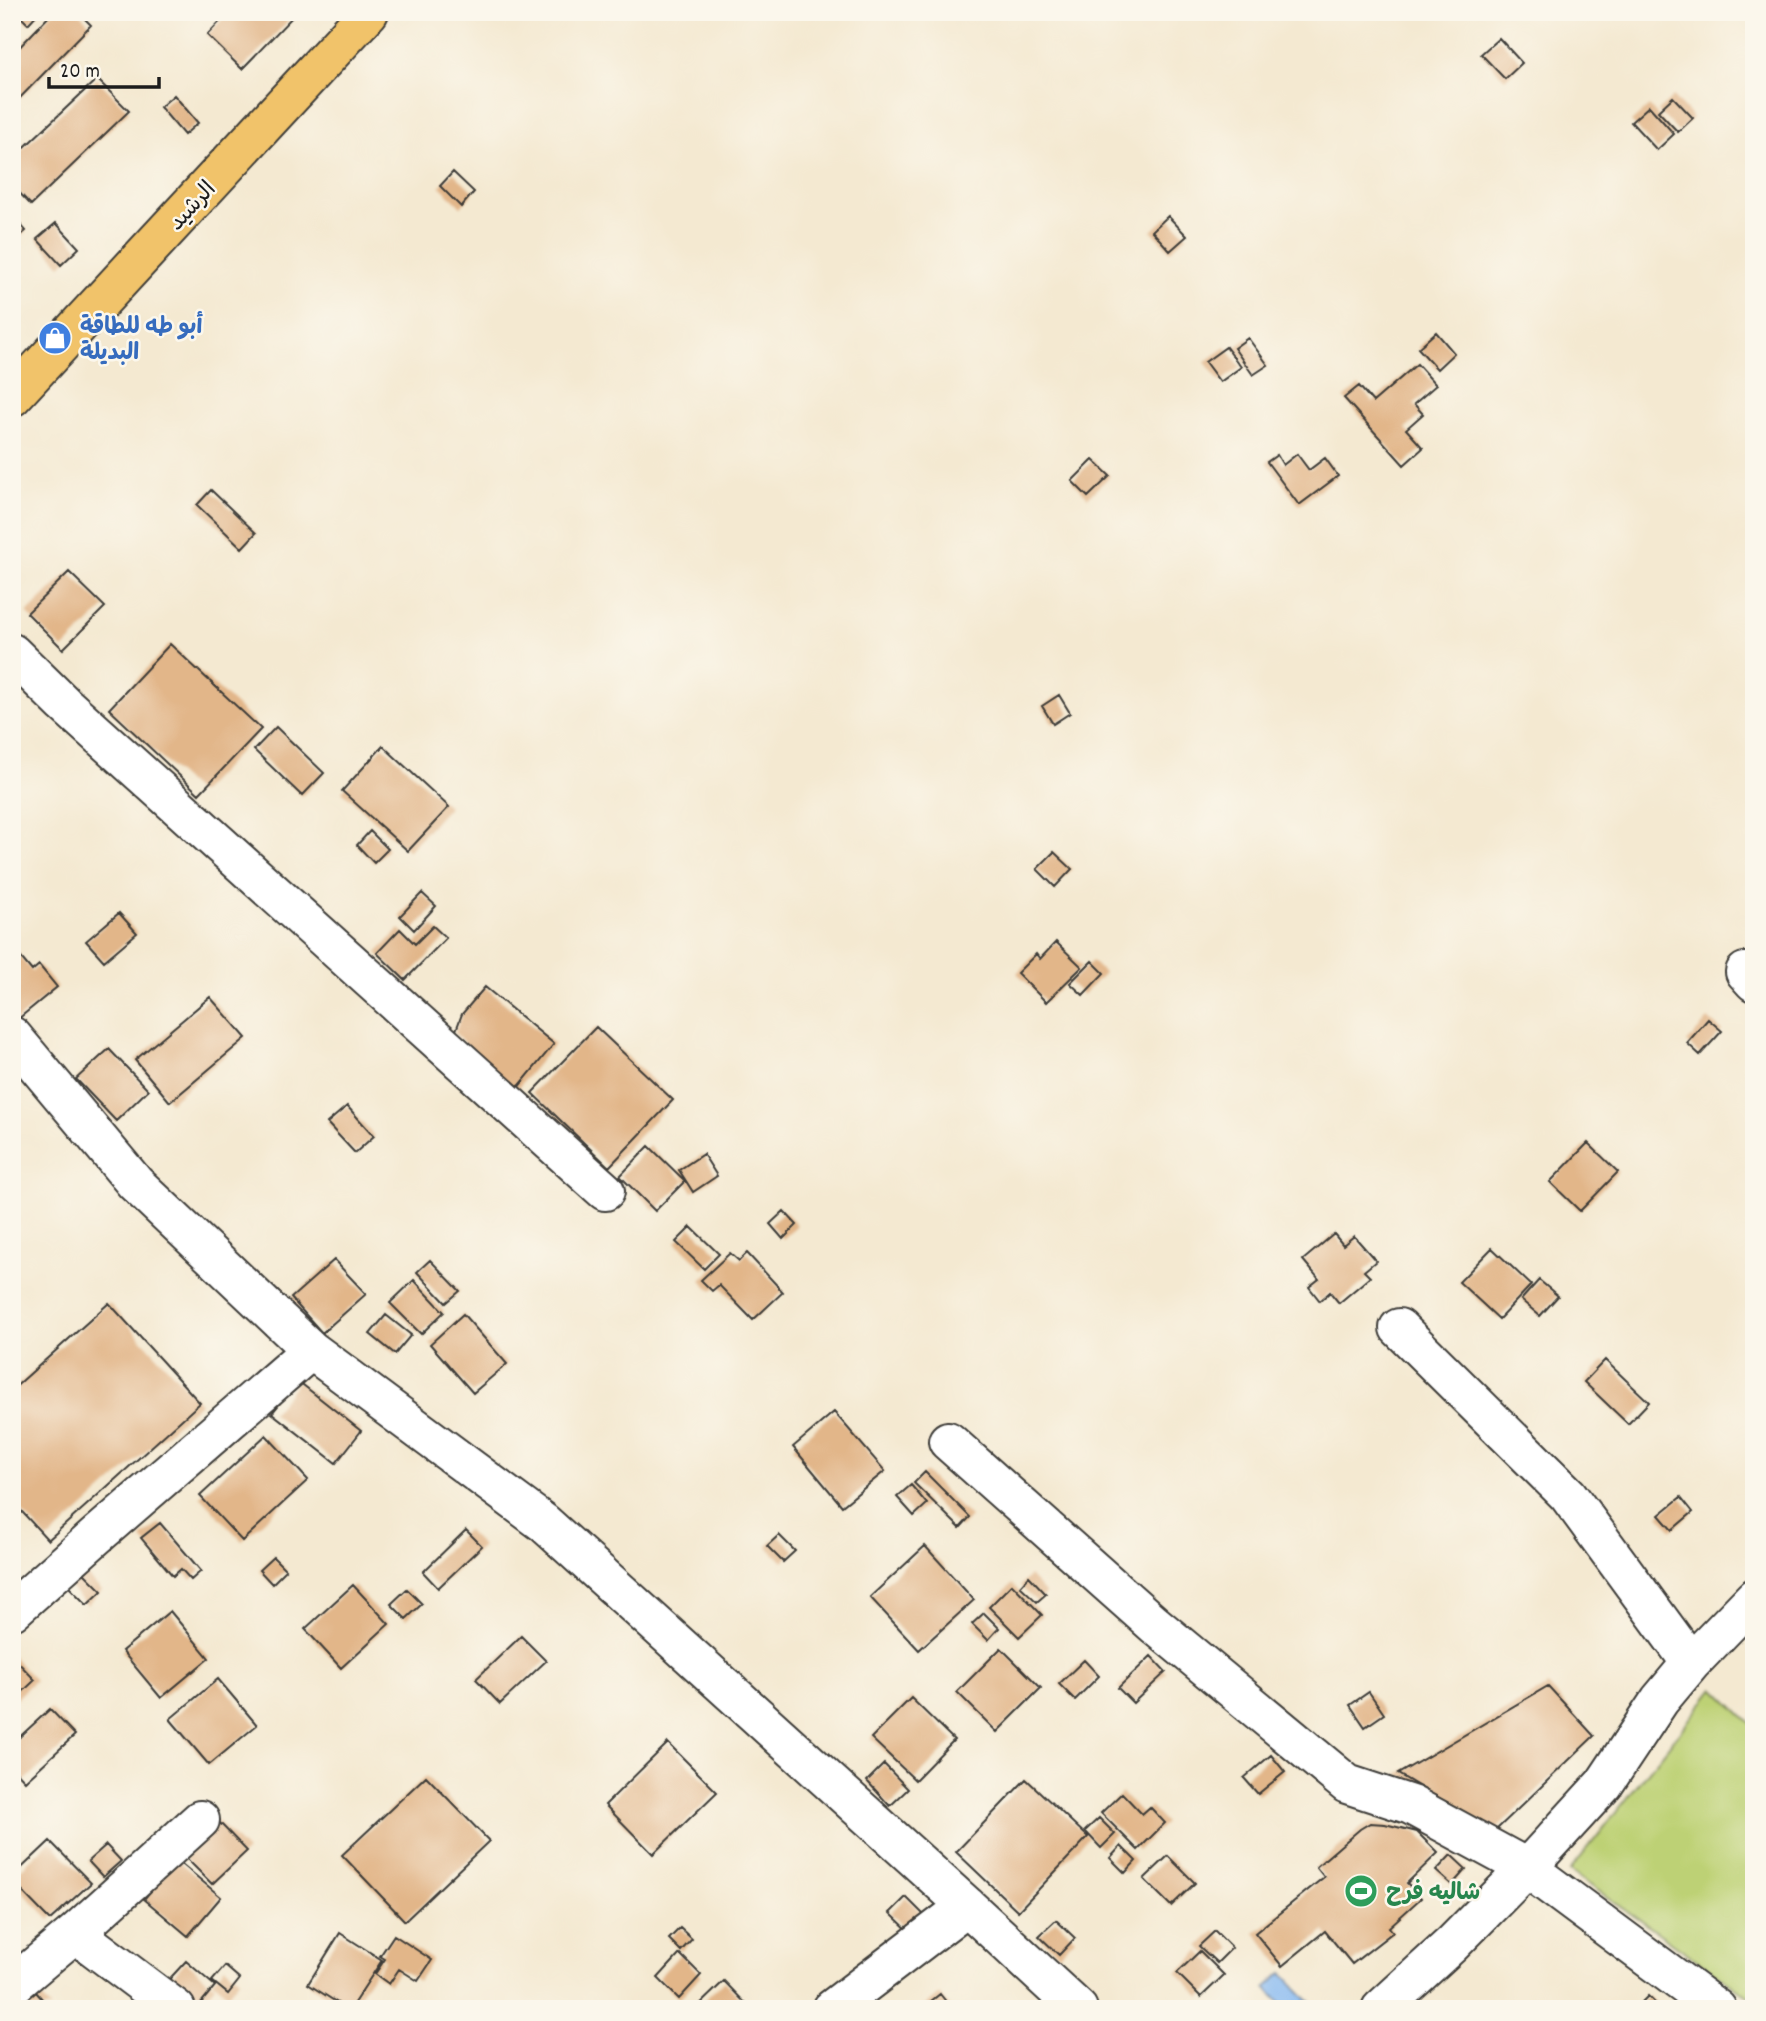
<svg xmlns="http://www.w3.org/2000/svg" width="1766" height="2021" font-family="Dekko,'Playpen Sans Arabic',sans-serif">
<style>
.green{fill:#bdd175;stroke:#6c7648;stroke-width:2}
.water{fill:#83b7f1;stroke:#506a86;stroke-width:2}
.building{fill:#e2b689}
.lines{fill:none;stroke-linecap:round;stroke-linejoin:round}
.minor-casing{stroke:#3c3b37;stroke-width:42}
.major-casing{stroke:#3c3b37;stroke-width:42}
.minor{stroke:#fff;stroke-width:38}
.major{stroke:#f1c36a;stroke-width:38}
.labels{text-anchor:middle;stroke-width:5;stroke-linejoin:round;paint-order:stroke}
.street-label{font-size:23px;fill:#1c1c1c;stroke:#fbf7ec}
.shop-label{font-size:23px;font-weight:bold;fill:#366cbe;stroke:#fbf7ec;text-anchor:start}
.leisure-label{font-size:23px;font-weight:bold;fill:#27864d;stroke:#fbf7ec;text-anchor:start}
</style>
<rect width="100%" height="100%" fill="#fbf7ec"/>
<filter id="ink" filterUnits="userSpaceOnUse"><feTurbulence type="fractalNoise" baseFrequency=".0143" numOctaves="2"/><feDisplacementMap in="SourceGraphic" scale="14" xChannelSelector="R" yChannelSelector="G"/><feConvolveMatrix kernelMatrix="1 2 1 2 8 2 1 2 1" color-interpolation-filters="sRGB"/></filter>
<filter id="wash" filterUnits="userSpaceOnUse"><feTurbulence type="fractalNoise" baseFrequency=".00686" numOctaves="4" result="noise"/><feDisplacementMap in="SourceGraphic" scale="28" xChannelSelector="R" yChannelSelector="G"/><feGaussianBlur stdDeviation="1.57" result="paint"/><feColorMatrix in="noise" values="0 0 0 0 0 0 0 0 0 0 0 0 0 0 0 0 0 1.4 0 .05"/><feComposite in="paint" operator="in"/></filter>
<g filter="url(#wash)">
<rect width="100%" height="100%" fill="#f4e9d1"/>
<path class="green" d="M 1714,1688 L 1754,1727 L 1754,2000 L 1570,1871 Z"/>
<path class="water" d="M 1282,1973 L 1316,2009 L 1285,2009 L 1266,1987 Z"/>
<g id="blocks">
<path class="building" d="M 16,12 L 39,12 L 28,24 Z
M 53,12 L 78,12 L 91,25 L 12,106 L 12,55 Z
M 229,12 L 297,12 L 242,69 L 207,35 Z
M 1499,38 L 1522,63 L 1505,79 L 1481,54 Z
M 97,79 L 129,111 L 31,205 L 12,185 L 12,159 Z
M 174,95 L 198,123 L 184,135 L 160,107 Z
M 1673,97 L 1693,118 L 1678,132 L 1658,111 Z
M 1649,106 L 1674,134 L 1657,150 L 1631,122 Z
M 453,172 L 474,192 L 461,207 L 440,186 Z
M 12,215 L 26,231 L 12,243 Z
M 1168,216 L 1187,236 L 1170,251 L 1152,231 Z
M 56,223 L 79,248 L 61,265 L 37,239 Z
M 1436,332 L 1454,353 L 1437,369 L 1418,348 Z
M 1248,338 L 1268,365 L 1253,375 L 1234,348 Z
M 1226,347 L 1241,367 L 1220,382 L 1205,362 Z
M 1417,364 L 1436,385 L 1414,404 L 1423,414 L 1406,429 L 1423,448 L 1404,465 L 1344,398 L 1359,386 L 1373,402 Z
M 1297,454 L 1309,470 L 1325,458 L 1338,476 L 1299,505 L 1267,462 L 1277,455 L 1283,465 Z
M 1093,460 L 1110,476 L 1088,497 L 1072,481 Z
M 211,490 L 256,533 L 242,548 L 197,505 Z
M 69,572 L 105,607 L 63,649 L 27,613 Z
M 170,644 L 261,729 L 199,794 L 109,709 Z
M 1059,695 L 1070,713 L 1053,724 L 1042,706 Z
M 276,727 L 324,773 L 302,796 L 254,750 Z
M 383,746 L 449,807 L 408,851 L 342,791 Z
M 370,831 L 388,849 L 374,863 L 357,845 Z
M 1054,852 L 1072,869 L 1055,887 L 1037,869 Z
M 422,893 L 436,906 L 414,930 L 400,916 Z
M 119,913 L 137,933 L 104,961 L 86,941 Z
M 433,926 L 446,938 L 405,980 L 377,953 L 400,929 L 415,944 Z
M 1056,942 L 1082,967 L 1046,1002 L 1017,973 L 1036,954 L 1040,959 Z
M 12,947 L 32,971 L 39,965 L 57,987 L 12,1024 Z
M 1092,961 L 1104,973 L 1083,995 L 1070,983 Z
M 485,987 L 554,1044 L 512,1095 L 455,1033 L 462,1014 Z
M 210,997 L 246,1038 L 170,1102 L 135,1060 Z
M 1708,1019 L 1722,1031 L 1700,1055 L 1687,1043 Z
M 596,1027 L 673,1100 L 609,1167 L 532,1093 Z
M 109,1049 L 148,1090 L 116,1121 L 76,1079 Z
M 347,1106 L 374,1136 L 355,1153 L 327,1123 Z
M 1588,1143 L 1618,1172 L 1580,1211 L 1550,1182 Z
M 649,1146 L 685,1181 L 655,1211 L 620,1176 Z
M 703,1154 L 717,1176 L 693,1192 L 679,1170 Z
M 784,1211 L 797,1225 L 783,1239 L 770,1224 Z
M 691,1227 L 719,1254 L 704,1269 L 676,1242 Z
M 1334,1234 L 1343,1245 L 1354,1236 L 1376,1261 L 1364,1271 L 1370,1277 L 1339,1303 L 1330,1292 L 1320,1301 L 1309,1287 L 1319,1279 L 1303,1260 Z
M 1492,1248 L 1531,1285 L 1499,1319 L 1459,1282 Z
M 730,1253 L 739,1261 L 747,1253 L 783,1292 L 753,1320 L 719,1285 L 712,1291 L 701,1280 Z
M 334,1260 L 366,1294 L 322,1333 L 291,1298 Z
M 430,1260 L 460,1291 L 446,1303 L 417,1272 Z
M 414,1280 L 444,1312 L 421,1334 L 390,1303 Z
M 1539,1280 L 1558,1296 L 1540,1316 L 1521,1300 Z
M 109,1303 L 200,1403 L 48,1540 L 12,1501 L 12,1390 Z
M 463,1314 L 507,1364 L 473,1393 L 430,1344 Z
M 386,1315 L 411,1335 L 395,1354 L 370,1334 Z
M 1605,1360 L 1649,1402 L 1628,1424 L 1584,1382 Z
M 298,1381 L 361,1431 L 336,1463 L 272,1413 Z
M 834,1412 L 885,1471 L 842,1506 L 793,1447 Z
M 266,1435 L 308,1480 L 242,1541 L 200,1496 Z
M 925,1472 L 970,1517 L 960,1528 L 914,1483 Z
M 911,1485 L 927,1504 L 914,1516 L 897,1497 Z
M 1681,1497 L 1693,1512 L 1672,1530 L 1659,1515 Z
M 160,1523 L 201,1571 L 191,1580 L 181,1569 L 173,1576 L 141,1538 Z
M 466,1530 L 482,1546 L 438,1588 L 423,1572 Z
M 779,1535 L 795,1551 L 783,1562 L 767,1546 Z
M 925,1546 L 974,1600 L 919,1650 L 870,1597 Z
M 273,1557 L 286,1570 L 272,1584 L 259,1570 Z
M 83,1572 L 102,1591 L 87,1605 L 68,1586 Z
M 1029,1576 L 1046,1594 L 1037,1602 L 1020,1586 Z
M 1012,1584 L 1042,1615 L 1019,1637 L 989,1607 Z
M 353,1585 L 389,1624 L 341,1668 L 305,1629 Z
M 407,1589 L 422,1604 L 406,1619 L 391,1604 Z
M 170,1611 L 209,1658 L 161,1698 L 122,1651 Z
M 984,1613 L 999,1628 L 988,1640 L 972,1624 Z
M 521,1636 L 546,1661 L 500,1704 L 476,1679 Z
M 1001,1648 L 1041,1688 L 997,1732 L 957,1692 Z
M 12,1656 L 35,1680 L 12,1702 Z
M 1151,1656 L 1166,1672 L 1133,1703 L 1118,1688 Z
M 1084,1660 L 1099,1676 L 1075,1700 L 1059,1684 Z
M 218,1679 L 257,1725 L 209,1765 L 170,1719 Z
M 1548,1686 L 1594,1736 L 1495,1831 L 1398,1774 Z
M 1369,1692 L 1384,1714 L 1365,1727 L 1350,1705 Z
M 911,1698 L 954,1740 L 915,1780 L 871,1738 Z
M 50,1709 L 75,1735 L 25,1781 L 12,1767 L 12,1744 Z
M 668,1743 L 717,1792 L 653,1854 L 605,1805 Z
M 1271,1755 L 1285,1772 L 1258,1794 L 1244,1778 Z
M 884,1764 L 908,1789 L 890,1806 L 867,1781 Z
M 426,1776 L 489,1841 L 405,1921 L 342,1855 Z
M 1026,1779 L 1088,1837 L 1018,1911 L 956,1852 Z
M 1122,1793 L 1142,1814 L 1150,1807 L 1165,1823 L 1138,1850 L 1101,1813 Z
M 1099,1818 L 1115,1834 L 1101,1848 L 1085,1831 Z
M 218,1821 L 247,1851 L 212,1884 L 183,1855 Z
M 1370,1823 L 1385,1824 L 1417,1832 L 1438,1853 L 1407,1883 L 1421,1898 L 1389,1927 L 1393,1932 L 1352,1964 L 1325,1931 L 1282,1966 L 1255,1933 L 1324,1877 L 1316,1867 L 1360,1829 Z
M 50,1841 L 91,1883 L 50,1920 L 12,1881 L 12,1877 Z
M 106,1845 L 121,1861 L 103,1877 L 88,1861 Z
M 1121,1846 L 1136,1861 L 1125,1873 L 1110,1858 Z
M 1451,1855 L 1466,1869 L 1452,1885 L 1436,1871 Z
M 1168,1856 L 1195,1883 L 1171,1906 L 1144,1879 Z
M 177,1860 L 221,1897 L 188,1936 L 144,1899 Z
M 906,1897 L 929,1920 L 914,1936 L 890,1913 Z
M 1056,1920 L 1075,1938 L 1059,1955 L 1039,1936 Z
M 680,1928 L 692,1939 L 681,1951 L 669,1939 Z
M 1215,1931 L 1232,1948 L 1217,1963 L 1199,1946 Z
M 340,1933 L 382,1960 L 350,2009 L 347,2009 L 308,1984 Z
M 394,1935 L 432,1960 L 418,1981 L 399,1969 L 389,1984 L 375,1974 L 385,1959 L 380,1956 Z
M 1200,1951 L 1224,1975 L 1201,1997 L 1177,1973 Z
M 680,1954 L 701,1975 L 679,1999 L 658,1978 Z
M 186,1961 L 215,1986 L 196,2009 L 187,2009 L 162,1987 Z
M 225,1966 L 240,1979 L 228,1994 L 212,1981 Z
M 724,1981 L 751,2009 L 695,2009 Z
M 36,1992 L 51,2009 L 16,2009 Z
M 940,1994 L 952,2009 L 921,2009 Z
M 1648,1996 L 1661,2009 L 1635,2009 Z"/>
</g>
</g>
<g filter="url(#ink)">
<use href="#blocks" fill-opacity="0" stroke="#3c3b37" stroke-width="2"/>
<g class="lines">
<defs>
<path id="minor" d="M 12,653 L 64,704 L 605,1191
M 1745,972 L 1754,982
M 12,1036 L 135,1183 L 311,1350 L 544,1523 L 967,1906 L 1078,2009
M 1399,1328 L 1568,1495 L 1691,1663
M 948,1441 L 1155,1625 L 1347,1784 L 1411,1805 L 1527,1868 L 1717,2009
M 12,1611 L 95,1537 L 311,1350
M 75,1933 L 176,2009
M 12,1986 L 75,1933 L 200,1820
M 832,2009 L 967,1906
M 1381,2009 L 1452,1944 L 1527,1868 L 1604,1784 L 1660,1700 L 1691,1663 L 1754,1598"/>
<path id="major" d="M 12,397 L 369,12"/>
</defs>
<use href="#minor" class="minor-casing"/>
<use href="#major" class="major-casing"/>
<use href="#minor" class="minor"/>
<use href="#major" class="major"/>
</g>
</g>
<defs>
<symbol id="shop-disc" viewBox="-11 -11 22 22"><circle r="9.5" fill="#3f7fe0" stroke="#fbf7ec"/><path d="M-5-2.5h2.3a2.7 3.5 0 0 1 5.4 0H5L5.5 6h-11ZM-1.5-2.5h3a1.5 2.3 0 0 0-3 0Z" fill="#fff"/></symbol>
<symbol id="stadium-disc" viewBox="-11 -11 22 22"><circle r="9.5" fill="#2e9e5b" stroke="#fbf7ec"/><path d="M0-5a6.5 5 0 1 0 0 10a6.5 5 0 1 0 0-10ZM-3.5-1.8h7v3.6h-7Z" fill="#fff"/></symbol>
</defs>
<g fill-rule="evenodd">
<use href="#shop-disc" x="36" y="319" width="38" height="38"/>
<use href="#stadium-disc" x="1342" y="1872" width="38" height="38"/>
</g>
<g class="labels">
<g class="street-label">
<text transform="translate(191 205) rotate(-47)" y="8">الرشيد</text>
</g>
<g class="shop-label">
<text x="80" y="333">أبو طه للطاقة<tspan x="80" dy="26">البديلة</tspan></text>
</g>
<g class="leisure-label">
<text x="1386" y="1899">شاليه فرح</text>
</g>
</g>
<rect width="1766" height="2021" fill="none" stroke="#fbf7ec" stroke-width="42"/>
<path d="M49 77v10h110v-10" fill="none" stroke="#1c1c1c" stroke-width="3.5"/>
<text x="60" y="77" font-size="21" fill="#1c1c1c" stroke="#fbf7ec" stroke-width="5" paint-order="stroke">20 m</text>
</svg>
